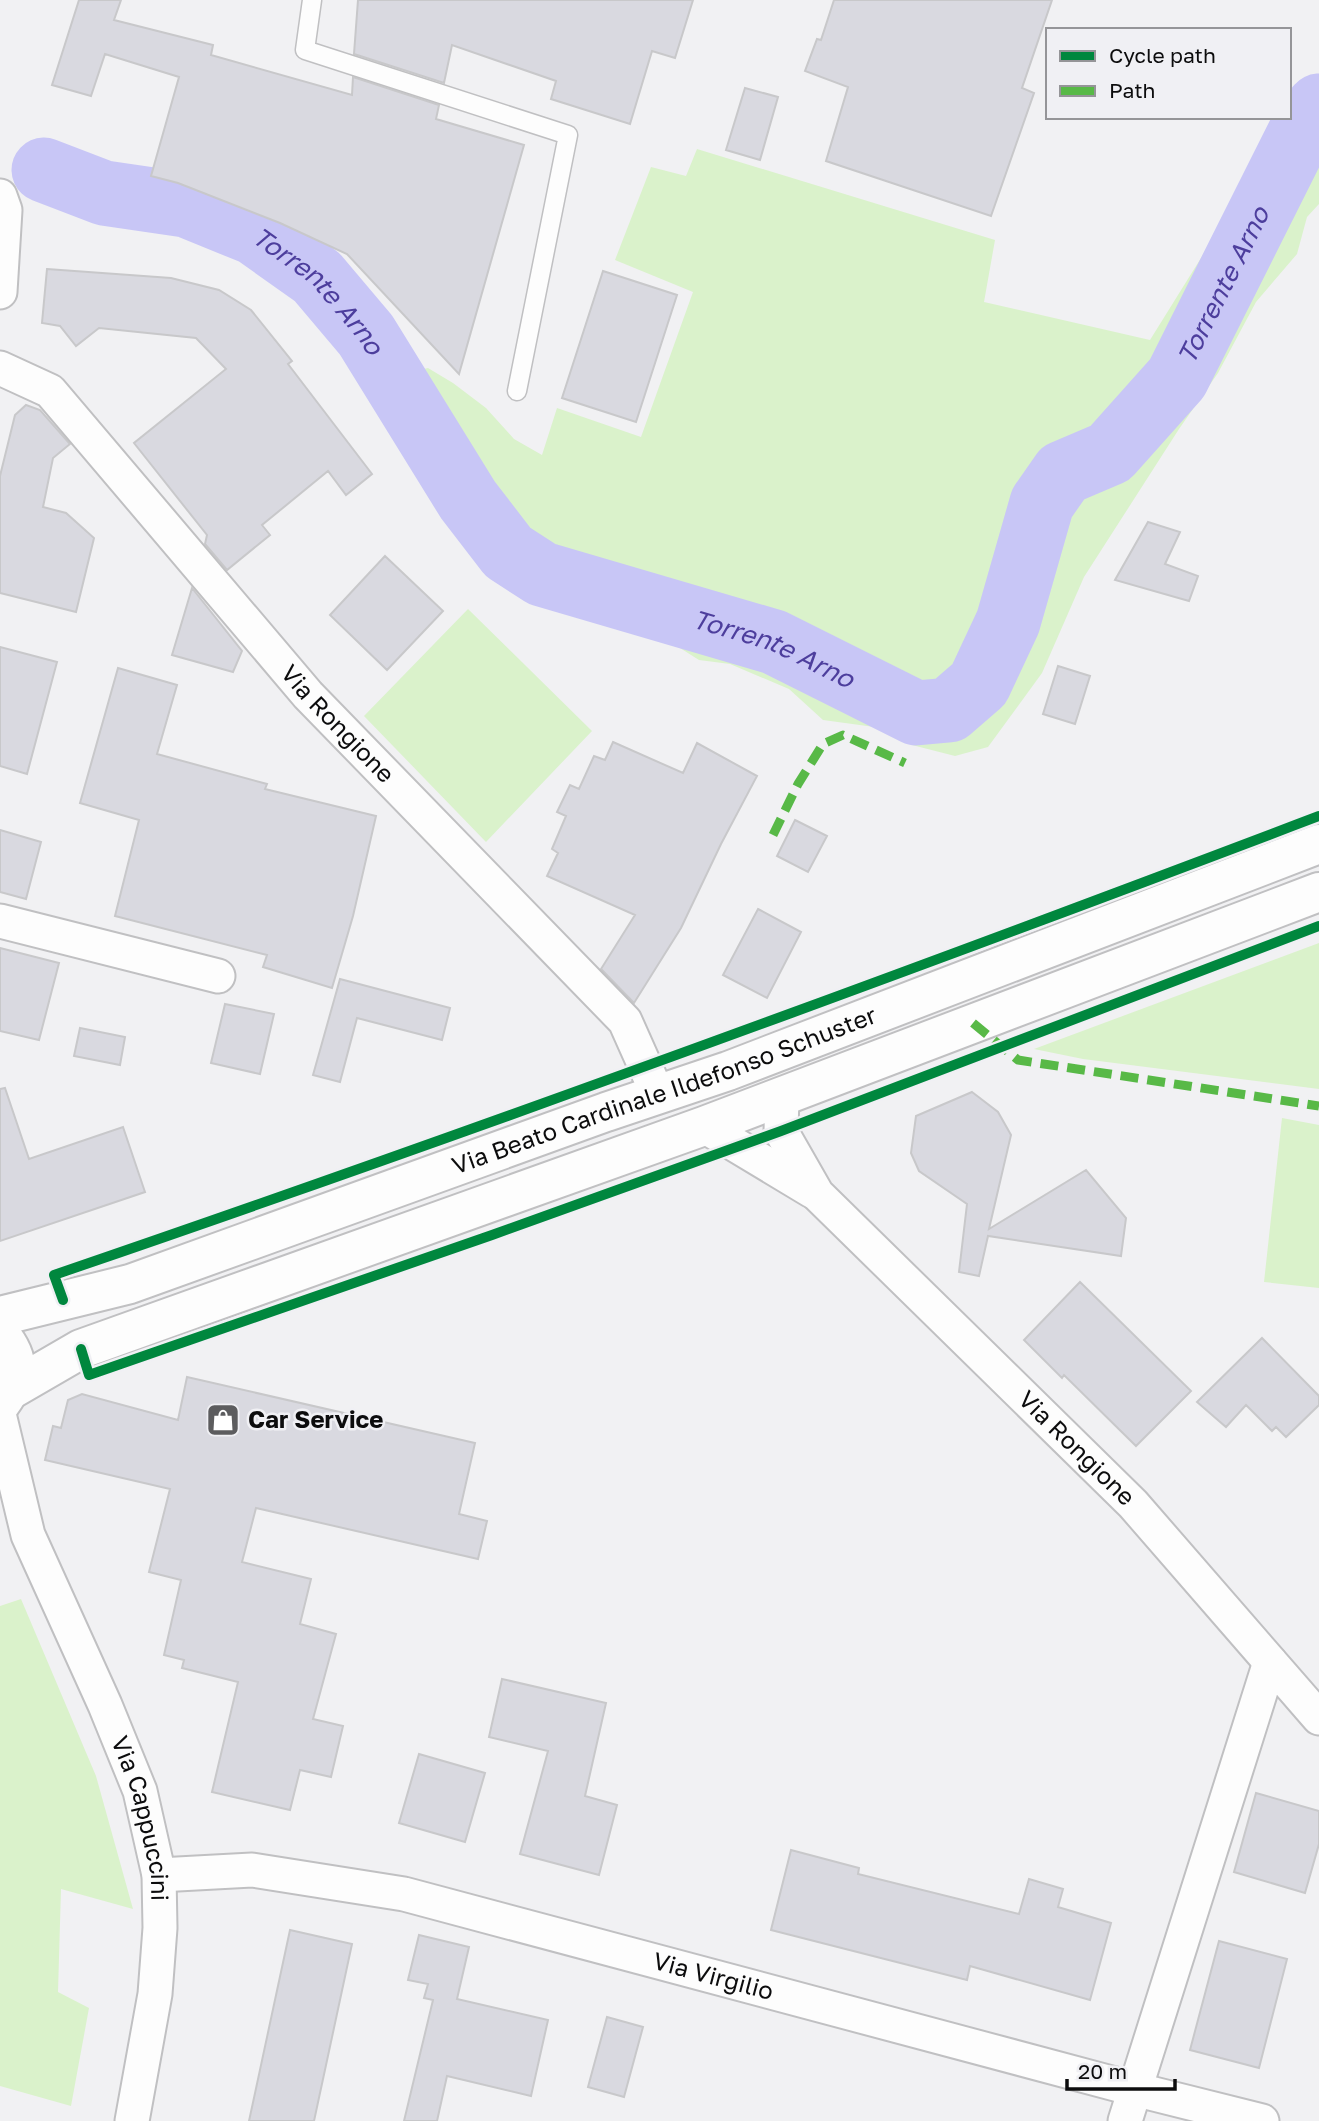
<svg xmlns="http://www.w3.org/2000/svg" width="1319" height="2121" font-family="'Golos Text',sans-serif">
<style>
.green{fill:#daf2cb}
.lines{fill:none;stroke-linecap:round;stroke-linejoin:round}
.river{stroke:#c8c6f6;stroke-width:65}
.building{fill:#d9d9e0;stroke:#c8c8ca;stroke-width:2}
.service-casing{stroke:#c0c0c2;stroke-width:21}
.minor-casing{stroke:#c0c0c2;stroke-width:37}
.tertiary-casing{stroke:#c0c0c2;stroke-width:42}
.service{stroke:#fdfdfd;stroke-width:18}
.minor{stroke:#fdfdfd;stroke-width:33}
.tertiary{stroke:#fdfdfd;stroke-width:38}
.quiet{stroke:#58b947;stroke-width:9;stroke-dasharray:18 9;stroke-linecap:butt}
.cycleway-casing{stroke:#f0f0f4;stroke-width:15}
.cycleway{stroke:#00873e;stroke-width:10}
.labels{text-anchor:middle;stroke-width:5;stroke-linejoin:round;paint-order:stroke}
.street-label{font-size:24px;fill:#0c0c0d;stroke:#f0f0f4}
.poi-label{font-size:24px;font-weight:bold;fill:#0c0c0d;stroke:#f0f0f4;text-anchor:start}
.water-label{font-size:26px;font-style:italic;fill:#4d3e9d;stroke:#f0f0f4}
</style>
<rect width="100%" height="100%" fill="#f1f1f3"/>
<path class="green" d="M 1319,79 L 1319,204 L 1307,217 L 1297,254 L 1256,302 L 1218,373 L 1179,429 L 1084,577 L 1042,673 L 988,747 L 955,756 L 912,745 L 889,729 L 823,720 L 789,689 L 730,664 L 699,660 L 653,631 L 567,604 L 505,580 L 485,556 L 427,460 L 385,426 L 368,382 L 428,368 L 453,383 L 486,408 L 514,439 L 542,455 L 557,408 L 641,437 L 693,292 L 615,260 L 651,167 L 686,176 L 697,149 L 995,240 L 984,302 L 1150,340 L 1201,258 L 1238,192 L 1285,121 Z
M 468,609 L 592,731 L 486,842 L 364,716 Z
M 1319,943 L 1319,1089 L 1083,1059 L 1034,1049 Z
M 1282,1118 L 1319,1125 L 1319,1288 L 1264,1282 Z
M 21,1599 L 96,1776 L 133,1909 L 61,1889 L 58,1992 L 89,2008 L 71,2106 L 0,2086 L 0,1606 Z"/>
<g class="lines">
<path class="river" id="s1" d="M 44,170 L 104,193 L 186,205 L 255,233 L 317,277 L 366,335 L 468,500 L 508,552 L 542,574 L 774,642 L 916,713 L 949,710 L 979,684 L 1008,622 L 1042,503 L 1063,473 L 1110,453 L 1177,378 L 1306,121 L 1319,106"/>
</g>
<path class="building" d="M 79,0 L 121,0 L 114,20 L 213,45 L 211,55 L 352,95 L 353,77 L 439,105 L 436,119 L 524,145 L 459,374 L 347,254 L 280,223 L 178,183 L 151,176 L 179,77 L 105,54 L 91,96 L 52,85 Z
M 358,0 L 693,0 L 675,58 L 652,51 L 630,124 L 551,99 L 556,81 L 452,45 L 444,83 L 354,54 Z
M 834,0 L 1052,0 L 1022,88 L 1034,93 L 991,216 L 826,161 L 848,87 L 805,71 L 817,39 L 821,40 Z
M 745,88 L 778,97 L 760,160 L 726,150 Z
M 47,269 L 171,278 L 219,290 L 251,310 L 292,361 L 288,364 L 372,474 L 346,495 L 328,471 L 262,525 L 270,535 L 227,570 L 205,544 L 207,535 L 134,443 L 226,369 L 196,338 L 99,328 L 76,346 L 60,326 L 42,323 Z
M 603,271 L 677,295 L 636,422 L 562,398 Z
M 26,405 L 40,410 L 70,444 L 53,458 L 43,507 L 66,513 L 94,538 L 76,612 L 0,593 L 0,476 L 15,415 Z
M 1148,522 L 1180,532 L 1165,564 L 1198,576 L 1189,601 L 1115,580 Z
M 385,556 L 443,611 L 387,670 L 330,615 Z
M 192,588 L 242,651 L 233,672 L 172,655 Z
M 0,647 L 57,662 L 27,774 L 0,766 Z
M 1058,666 L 1090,676 L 1075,724 L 1043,714 Z
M 118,668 L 177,685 L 157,754 L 267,784 L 265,789 L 376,816 L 353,916 L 332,988 L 263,967 L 267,955 L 115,916 L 139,820 L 80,803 Z
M 613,742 L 683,773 L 697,743 L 757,776 L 721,844 L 681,928 L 634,1003 L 601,969 L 635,915 L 547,876 L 558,853 L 552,849 L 566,816 L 557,812 L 570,785 L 579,789 L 594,756 L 605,760 Z
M 795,820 L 827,836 L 808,872 L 777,856 Z
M 0,830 L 41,842 L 26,899 L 0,892 Z
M 758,909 L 801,932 L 767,998 L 723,975 Z
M 0,948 L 59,963 L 39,1040 L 0,1031 Z
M 340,979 L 450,1008 L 442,1040 L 357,1018 L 340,1082 L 313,1075 Z
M 225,1004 L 274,1014 L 260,1074 L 211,1063 Z
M 80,1028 L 125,1037 L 120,1065 L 74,1056 Z
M 5,1088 L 29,1159 L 123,1127 L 145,1192 L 0,1241 L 0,1089 Z
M 972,1092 L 998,1112 L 1011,1135 L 989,1229 L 1086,1170 L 1126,1218 L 1121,1256 L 988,1236 L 979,1276 L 959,1272 L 967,1204 L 919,1171 L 911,1153 L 916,1116 Z
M 1080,1282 L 1191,1391 L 1136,1446 L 1064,1375 L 1062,1378 L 1024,1340 Z
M 1262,1338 L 1319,1396 L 1319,1405 L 1286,1437 L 1276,1427 L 1272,1431 L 1246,1405 L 1226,1427 L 1197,1402 Z
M 187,1377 L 475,1443 L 459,1514 L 487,1521 L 478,1559 L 256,1508 L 242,1562 L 311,1579 L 300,1624 L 336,1634 L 313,1719 L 343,1726 L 331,1777 L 300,1770 L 290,1810 L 212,1792 L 238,1682 L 182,1668 L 184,1660 L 164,1655 L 181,1580 L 149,1572 L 170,1489 L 45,1460 L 53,1426 L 61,1428 L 68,1400 L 82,1394 L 178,1420 Z
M 502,1679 L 606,1703 L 585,1796 L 617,1805 L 599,1875 L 520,1854 L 548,1751 L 489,1737 Z
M 419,1754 L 485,1773 L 465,1842 L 399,1823 Z
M 1256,1793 L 1319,1811 L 1319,1844 L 1305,1893 L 1234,1872 Z
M 791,1850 L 859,1868 L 858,1874 L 1019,1914 L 1029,1879 L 1063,1889 L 1058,1907 L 1111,1923 L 1090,2000 L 970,1966 L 967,1980 L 771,1930 Z
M 290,1930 L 352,1944 L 314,2121 L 249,2121 Z
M 419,1935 L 469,1947 L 457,1999 L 548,2020 L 531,2096 L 447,2076 L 437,2121 L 404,2121 L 433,2000 L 424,1998 L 428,1984 L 408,1980 Z
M 1219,1941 L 1287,1959 L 1259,2068 L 1190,2050 Z
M 607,2017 L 643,2027 L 624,2097 L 588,2087 Z"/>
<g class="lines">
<defs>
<path id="service" d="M 312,0 L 305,50 L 568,135 L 517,391"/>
<g id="minor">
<path d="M 0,196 L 5,210 L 0,292"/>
<path id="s2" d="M 0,368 L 50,391 L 308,695 L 625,1021 L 658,1095"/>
<path d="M 0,921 L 218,976"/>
<path id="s3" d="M 782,1096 L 781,1131 L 817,1194 L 1133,1504 L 1319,1718"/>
<path d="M 704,1126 L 812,1191"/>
<path id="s4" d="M 0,1418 L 28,1535 L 105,1705 L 140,1791 L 159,1875 L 160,1928 L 155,1994 L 132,2121"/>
<path id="s5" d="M 159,1875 L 252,1870 L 404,1894 L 1134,2089 L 1262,2121"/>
<path d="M 1125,2121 L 1270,1662"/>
</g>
<g id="tertiary">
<path id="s6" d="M 0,1316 L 130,1284 L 606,1112 L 728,1071 L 1319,844"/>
<path d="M 0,1334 C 21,1359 20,1377 1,1403"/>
<path d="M 12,1389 L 81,1349 L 704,1126 L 1319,892"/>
</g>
</defs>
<use href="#service" class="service-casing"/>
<use href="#minor" class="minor-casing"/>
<use href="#tertiary" class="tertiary-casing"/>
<use href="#service" class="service"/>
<use href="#minor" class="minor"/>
<use href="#tertiary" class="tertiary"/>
<path class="quiet" d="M 773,835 L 798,784 L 823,744 L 843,735 L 905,763
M 973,1023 L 1018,1060 L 1319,1106"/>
<defs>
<path id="cycleway" d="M 63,1300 L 54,1275 C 478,1130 900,975 1319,816
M 81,1349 L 89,1375 L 492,1235 L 781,1131 L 1319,926"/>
</defs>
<use href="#cycleway" class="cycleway-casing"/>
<use href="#cycleway" class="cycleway"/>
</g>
<defs>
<symbol id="shop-square" viewBox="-11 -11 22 22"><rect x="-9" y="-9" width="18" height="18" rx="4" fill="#5c5c5e" stroke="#f0f0f4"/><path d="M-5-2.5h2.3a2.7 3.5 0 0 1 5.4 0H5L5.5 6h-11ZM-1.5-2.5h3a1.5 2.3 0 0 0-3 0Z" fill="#fff"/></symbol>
</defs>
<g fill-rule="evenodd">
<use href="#shop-square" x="204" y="1401" width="38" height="38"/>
</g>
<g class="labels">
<g class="street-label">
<text dy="8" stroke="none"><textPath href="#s2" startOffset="495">Via Rongione</textPath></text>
<text dy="8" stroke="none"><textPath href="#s6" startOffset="702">Via Beato Cardinale Ildefonso Schuster</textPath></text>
<text dy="8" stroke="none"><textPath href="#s3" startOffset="471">Via Rongione</textPath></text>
<text dy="8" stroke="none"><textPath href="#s4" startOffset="427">Via Cappuccini</textPath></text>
<text dy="8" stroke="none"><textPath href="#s5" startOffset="567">Via Virgilio</textPath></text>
</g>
<g class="poi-label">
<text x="248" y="1428">Car Service</text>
</g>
<g class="water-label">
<text dy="9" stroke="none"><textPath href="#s1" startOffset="1631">Torrente Arno</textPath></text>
<text dy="9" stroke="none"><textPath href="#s1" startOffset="308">Torrente Arno</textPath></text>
<text dy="9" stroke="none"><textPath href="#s1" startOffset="917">Torrente Arno</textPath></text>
</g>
</g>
<rect x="1046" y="28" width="245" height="91" fill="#f0f0f4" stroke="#959598" stroke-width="2"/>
<rect x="1060" y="51" width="35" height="10" fill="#00873e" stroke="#959598" stroke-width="2"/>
<text x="1109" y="63" font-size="21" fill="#0c0c0d">Cycle path</text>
<rect x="1060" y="86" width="35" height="10" fill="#58b947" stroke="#959598" stroke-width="2"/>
<text x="1109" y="98" font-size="21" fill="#0c0c0d">Path</text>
<path d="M1067 2079v10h108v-10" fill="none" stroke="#0c0c0d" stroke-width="3.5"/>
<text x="1078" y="2079" font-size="21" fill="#0c0c0d" stroke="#f0f0f4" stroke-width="5" paint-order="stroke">20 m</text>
</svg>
